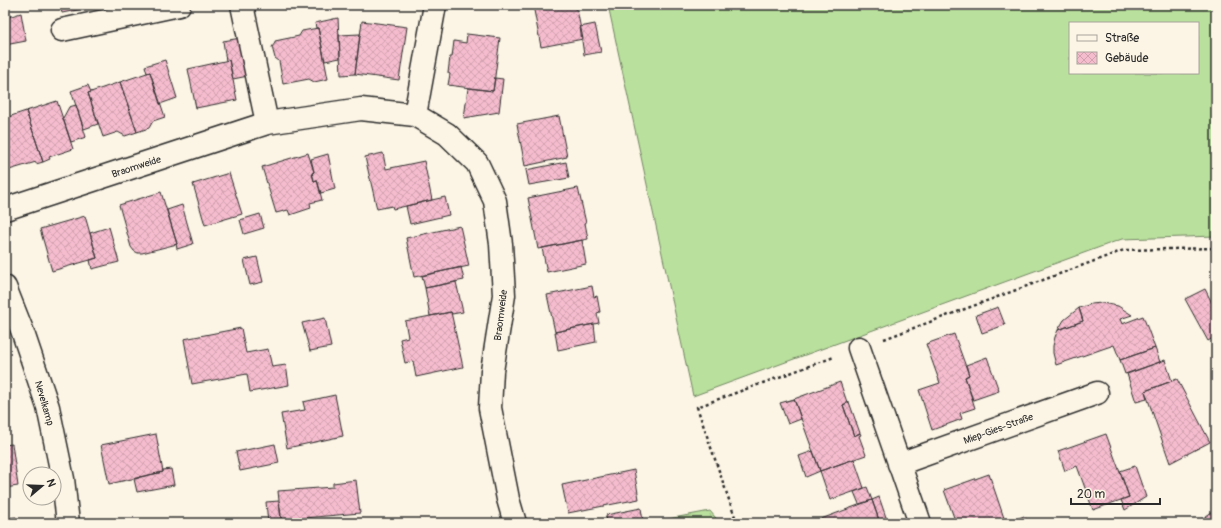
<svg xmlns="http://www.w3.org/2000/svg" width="1221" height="528" font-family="Pangolin,sans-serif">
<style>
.grass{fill:#b9e09c;stroke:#728664;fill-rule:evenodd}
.park{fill:url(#park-tufts);stroke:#728664}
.building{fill:url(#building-cross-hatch);stroke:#2b2b2b}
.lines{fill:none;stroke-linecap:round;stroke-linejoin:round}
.minor-casing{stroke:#2b2b2b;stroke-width:25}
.path{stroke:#2b2b2b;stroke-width:2.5;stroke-dasharray:3 3;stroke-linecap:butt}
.minor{stroke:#fcf5e5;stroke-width:22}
.labels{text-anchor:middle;stroke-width:3;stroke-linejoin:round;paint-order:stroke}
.street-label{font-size:10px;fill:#2b2b2b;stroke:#fcf5e5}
</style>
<defs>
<pattern id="park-tufts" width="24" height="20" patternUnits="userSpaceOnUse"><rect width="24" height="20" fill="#b9e09c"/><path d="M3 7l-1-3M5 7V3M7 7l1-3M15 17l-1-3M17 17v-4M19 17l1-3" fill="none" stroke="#9fc087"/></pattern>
<pattern id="building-cross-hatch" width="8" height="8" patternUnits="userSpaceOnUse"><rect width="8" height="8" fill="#f5bcce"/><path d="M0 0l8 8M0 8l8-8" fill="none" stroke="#d2a2b1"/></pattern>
</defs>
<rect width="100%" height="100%" fill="#fcf5e5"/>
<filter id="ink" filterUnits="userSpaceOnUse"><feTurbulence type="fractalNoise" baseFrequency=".025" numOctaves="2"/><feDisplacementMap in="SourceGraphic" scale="8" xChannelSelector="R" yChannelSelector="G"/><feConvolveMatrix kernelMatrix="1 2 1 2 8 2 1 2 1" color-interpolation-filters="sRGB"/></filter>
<g filter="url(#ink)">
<path class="grass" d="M 608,5 L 1216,5 L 1216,236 L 1122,239 L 693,396 ZM 1070,23 L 1198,23 L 1198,73 L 1070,73 Z"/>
<path class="park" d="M 710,511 L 720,523 L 647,523 Z"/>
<path class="building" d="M 5,5 L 8,5 L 10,17 L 5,18 Z
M 60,5 L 93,5 L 93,7 L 62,13 Z
M 533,5 L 576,5 L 583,39 L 541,47 Z
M 21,13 L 26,41 L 5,45 L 5,18 Z
M 338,18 L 340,58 L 325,61 L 318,28 L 316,28 L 315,23 Z
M 362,21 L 407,27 L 399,80 L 355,74 Z
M 595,24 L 601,52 L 584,55 L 580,27 Z
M 318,28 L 328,79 L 314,82 L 309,79 L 283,84 L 279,61 L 275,58 L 272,47 L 275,43 L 275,41 L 299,36 L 302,31 Z
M 360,34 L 355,74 L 341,75 L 339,35 Z
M 467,34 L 500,38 L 493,91 L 448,85 L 450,74 L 448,73 L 450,57 L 452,57 L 454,41 L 466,43 Z
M 241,38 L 248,76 L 233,79 L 229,60 L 226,61 L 223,41 Z
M 165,60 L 177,98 L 160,104 L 150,72 L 147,73 L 145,66 Z
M 229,60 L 237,100 L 196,108 L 188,69 Z
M 150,72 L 165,117 L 153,121 L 149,128 L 137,132 L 120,82 Z
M 495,78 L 503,79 L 499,112 L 464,118 L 468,88 L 493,91 Z
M 120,82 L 137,132 L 125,136 L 118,132 L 103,137 L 88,93 Z
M 88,85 L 91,92 L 88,93 L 98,124 L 84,129 L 71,91 Z
M 57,101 L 73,149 L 49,157 L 50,159 L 43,162 L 26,111 Z
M 76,105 L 86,137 L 71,142 L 63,118 L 69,107 Z
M 26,111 L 43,162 L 36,164 L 36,162 L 9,170 L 5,158 L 5,118 Z
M 559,116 L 567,157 L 525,166 L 517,124 Z
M 308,153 L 314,172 L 312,173 L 314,181 L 317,180 L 322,200 L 310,203 L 311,208 L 290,215 L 288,210 L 276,213 L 262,167 Z
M 383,153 L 386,169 L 424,161 L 432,200 L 393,209 L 392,206 L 377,209 L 365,157 Z
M 328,154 L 335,189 L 321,193 L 317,180 L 314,181 L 312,173 L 314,172 L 311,159 Z
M 566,162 L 569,178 L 529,185 L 526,170 Z
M 229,173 L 242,214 L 205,225 L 193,184 Z
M 578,188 L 586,223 L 585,223 L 588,239 L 538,249 L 528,198 Z
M 161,192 L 177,244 L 142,253 L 138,253 L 134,251 L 131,247 L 119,205 Z
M 445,197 L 449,215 L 410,224 L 406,206 Z
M 182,205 L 193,244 L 177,249 L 176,244 L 177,244 L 167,210 Z
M 260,214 L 264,228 L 244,234 L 240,220 Z
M 85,216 L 97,258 L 52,271 L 40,229 Z
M 460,226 L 469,266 L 414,277 L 406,238 Z
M 109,227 L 119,262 L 92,269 L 90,260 L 97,258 L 90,233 Z
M 582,240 L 586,264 L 547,272 L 542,248 Z
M 257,257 L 263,282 L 250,285 L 244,260 Z
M 461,267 L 464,280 L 425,288 L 422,276 Z
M 456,282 L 463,312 L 452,314 L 451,312 L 430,316 L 425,288 Z
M 592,286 L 594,297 L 597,296 L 600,312 L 597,313 L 599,323 L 555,332 L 547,295 Z
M 1205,289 L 1212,303 L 1216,300 L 1216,336 L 1208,341 L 1185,299 Z
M 1102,303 L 1118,306 L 1132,315 L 1120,319 L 1122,324 L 1143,316 L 1155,348 L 1120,360 L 1114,345 L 1056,365 L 1053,353 L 1053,346 L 1055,337 L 1058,330 L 1083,321 L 1079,308 L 1091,304 Z
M 998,307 L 1005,325 L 982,333 L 976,315 Z
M 1079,308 L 1083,321 L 1058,330 L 1064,320 Z
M 451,312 L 463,367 L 416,377 L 413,361 L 405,363 L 400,339 L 408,337 L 405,321 Z
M 325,318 L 331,347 L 310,351 L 302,323 Z
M 594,324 L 596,342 L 558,350 L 555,332 Z
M 241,328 L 246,353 L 268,349 L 272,367 L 286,365 L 289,385 L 250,392 L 247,374 L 192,384 L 184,339 Z
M 954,334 L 969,375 L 965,377 L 975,408 L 960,413 L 962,419 L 932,430 L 919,390 L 940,383 L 926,344 Z
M 1155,348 L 1160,362 L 1125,374 L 1120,360 Z
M 987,357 L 999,391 L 973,400 L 965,377 L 969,375 L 966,365 Z
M 1165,360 L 1172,381 L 1145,391 L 1147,399 L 1136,402 L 1127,374 Z
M 1177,379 L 1210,442 L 1170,463 L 1145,391 Z
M 840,382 L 847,402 L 849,401 L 849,402 L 843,405 L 854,436 L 860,433 L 861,435 L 859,436 L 866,455 L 820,471 L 794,399 Z
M 335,395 L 343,436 L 287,448 L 281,414 L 305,410 L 303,402 Z
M 794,399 L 801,419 L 788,424 L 780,403 Z
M 849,402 L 860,433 L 854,436 L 843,405 Z
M 156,434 L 163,472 L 109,484 L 101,445 Z
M 1106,434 L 1129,497 L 1093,510 L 1077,466 L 1065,471 L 1058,451 Z
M 12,444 L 18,486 L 5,488 L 5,445 Z
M 275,444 L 279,463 L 240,471 L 236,452 Z
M 813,451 L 820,471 L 806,477 L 799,456 Z
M 854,459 L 864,488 L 830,500 L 820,471 Z
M 1135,466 L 1146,497 L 1125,510 L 1121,500 L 1129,497 L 1120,471 Z
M 171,469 L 174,485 L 137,492 L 134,479 L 139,478 L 139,477 L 163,472 L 163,470 Z
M 634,470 L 639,499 L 568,513 L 562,485 Z
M 989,474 L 1004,518 L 990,523 L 956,523 L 944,490 Z
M 356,480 L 360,513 L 281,520 L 278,491 L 333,487 L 333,483 Z
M 867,487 L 872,500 L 859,504 L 854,492 Z
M 879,497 L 888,523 L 880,523 L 872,500 Z
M 872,500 L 880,523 L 823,523 L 821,519 Z
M 279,501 L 282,523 L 268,523 L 266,502 Z
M 641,508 L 643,521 L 631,523 L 607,523 L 606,515 Z
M 1216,509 L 1216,523 L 1205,523 L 1202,519 Z
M 1024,516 L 1027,523 L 1006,523 Z
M 16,517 L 17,523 L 5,523 L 5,518 Z"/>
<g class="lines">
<defs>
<path id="minor" d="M 242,5 L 267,123
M 62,30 L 179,5
M 415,115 L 435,5
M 5,209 L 267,123 L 361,109 L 415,115 L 447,134 L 477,163 L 495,201 L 501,244 L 504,295 L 492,371 L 490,408 L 508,499 L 515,523
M 5,287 L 22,330 L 48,407 L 63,479 L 68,523
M 859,348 L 920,523
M 899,464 L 1097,393"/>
</defs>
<use href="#minor" class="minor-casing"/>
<path class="path" d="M 884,339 L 1124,250 L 1216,248
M 737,523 L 697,407 L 834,357"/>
<use href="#minor" class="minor"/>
</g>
</g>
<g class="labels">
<g class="street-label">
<text transform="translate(136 166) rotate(-18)" y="4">Braomweide</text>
<text transform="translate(500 315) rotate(-83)" y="4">Braomweide</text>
<text transform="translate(45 403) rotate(74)" y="4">Nevelkamp</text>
<text transform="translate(998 428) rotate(-20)" y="4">Miep-Gies-Straße</text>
</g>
</g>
<rect width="1221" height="528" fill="none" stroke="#fcf5e5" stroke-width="20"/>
<rect x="10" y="10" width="1201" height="508" fill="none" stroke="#2b2b2b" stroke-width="1.5" filter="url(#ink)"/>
<rect x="1069" y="22" width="130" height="52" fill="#fcf5e5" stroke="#a8a49b"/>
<rect x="1077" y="35" width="20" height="6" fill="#fcf5e5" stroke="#a8a49b"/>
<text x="1105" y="42" font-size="12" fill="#2b2b2b">Straße</text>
<rect x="1077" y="52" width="20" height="12" fill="url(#building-cross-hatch)" stroke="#a8a49b"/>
<text x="1105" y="62" font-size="12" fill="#2b2b2b">Gebäude</text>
<g transform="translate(42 486) rotate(71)"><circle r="19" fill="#fcf5e5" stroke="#a8a49b"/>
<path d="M0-3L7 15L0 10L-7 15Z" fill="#2b2b2b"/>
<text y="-6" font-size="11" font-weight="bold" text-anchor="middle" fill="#2b2b2b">N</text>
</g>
<path d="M1071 498v6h89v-6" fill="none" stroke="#2b2b2b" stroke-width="2"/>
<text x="1077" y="498" font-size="12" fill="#2b2b2b" stroke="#fcf5e5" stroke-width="3" paint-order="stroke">20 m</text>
</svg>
